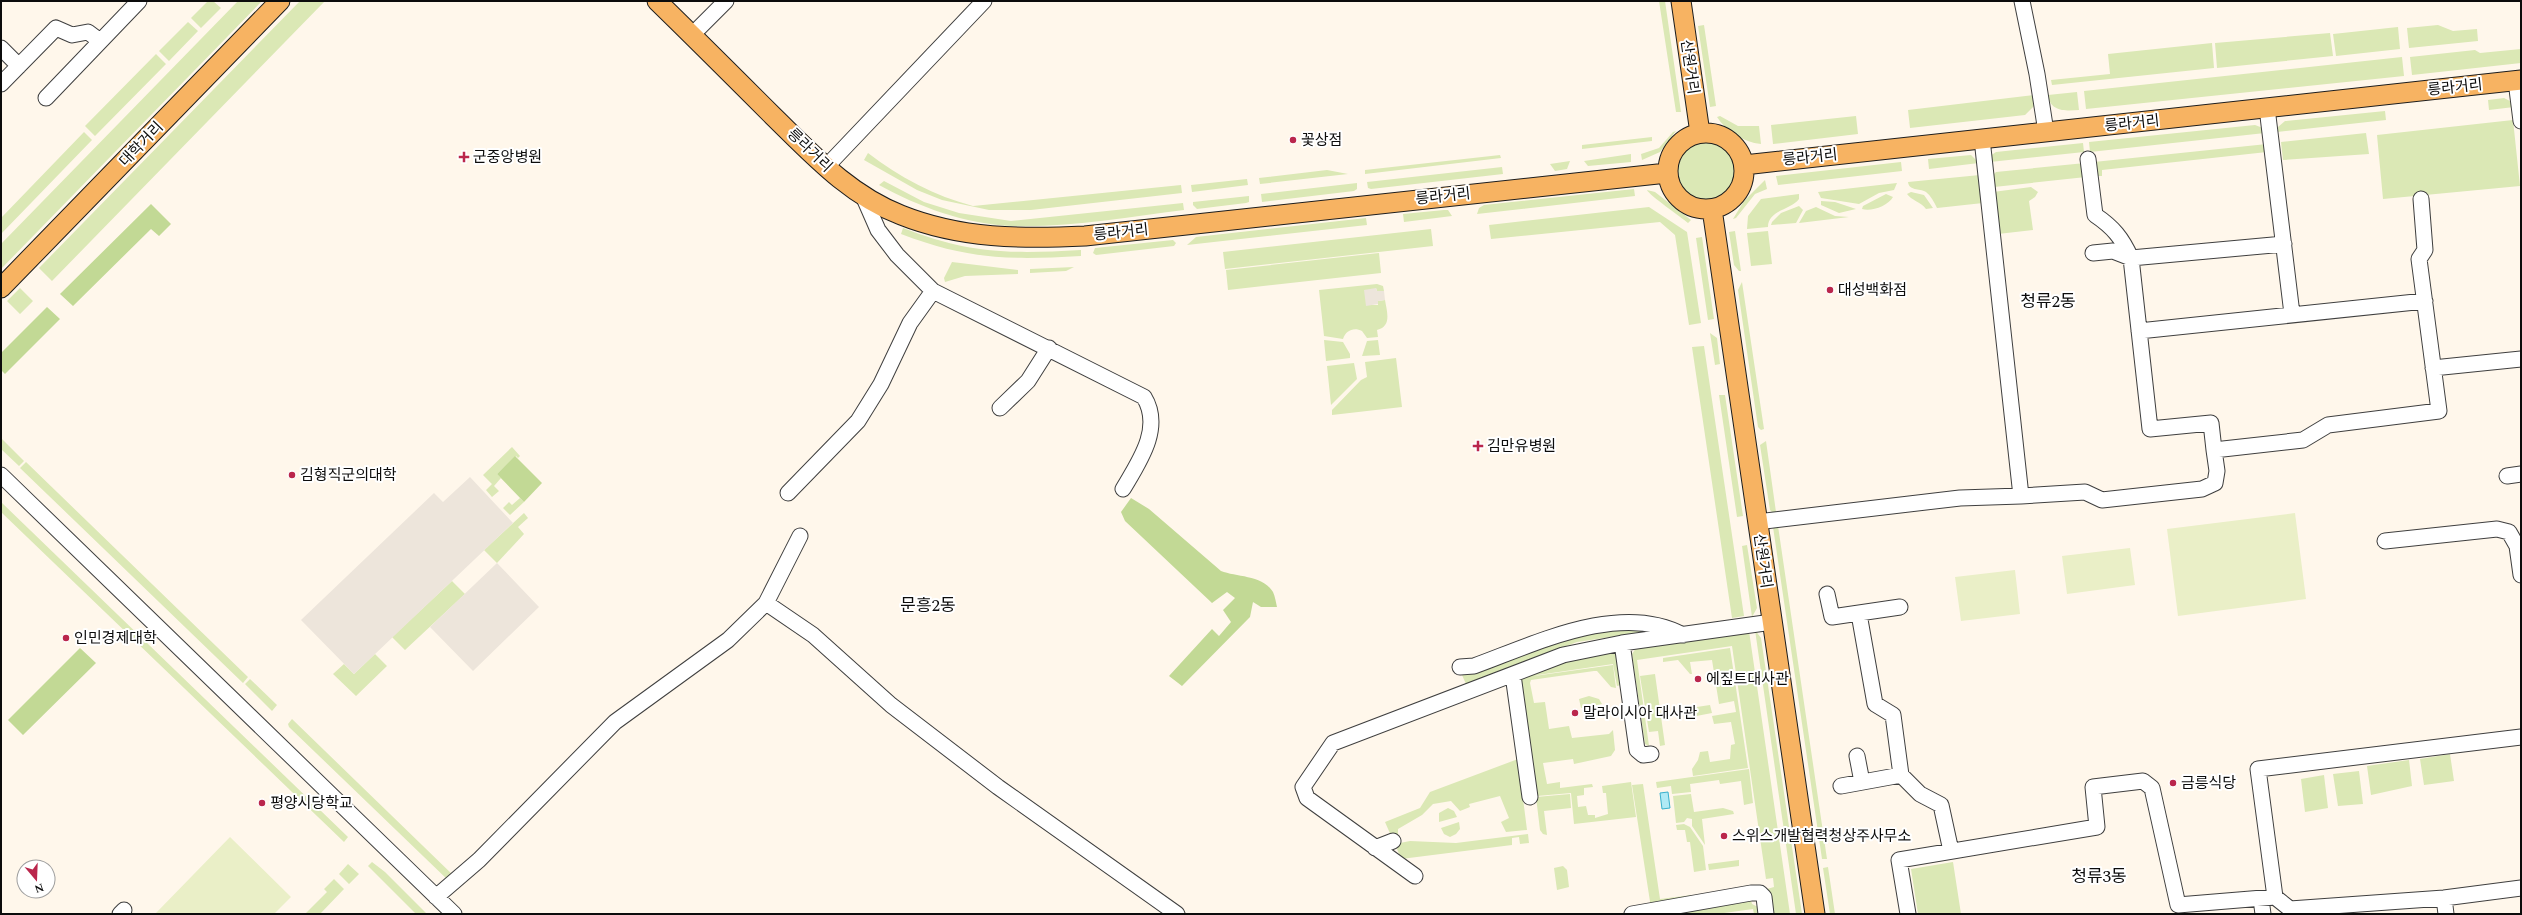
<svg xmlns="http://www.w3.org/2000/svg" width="2522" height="915" font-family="Spectral,'Noto Sans KR',serif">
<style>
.green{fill:#dbe8b5}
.forest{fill:#c2d995}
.pitch{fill:#eaefc7}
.plaza{fill:#ede5db}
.water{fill:#b0eaf5;stroke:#38b0cc}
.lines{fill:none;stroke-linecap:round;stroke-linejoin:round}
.minor-casing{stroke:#3f3f3f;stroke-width:17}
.major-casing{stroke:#1d1d1d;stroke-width:21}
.minor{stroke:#fff;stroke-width:15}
.major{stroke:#f7b362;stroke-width:19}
.poi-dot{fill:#ba264c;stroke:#fff;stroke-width:1.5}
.labels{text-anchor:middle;stroke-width:4;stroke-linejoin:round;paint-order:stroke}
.street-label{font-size:15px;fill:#0c0c0c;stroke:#fff}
.poi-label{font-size:15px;fill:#0c0c0c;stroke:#fff;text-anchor:start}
.quarter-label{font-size:17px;fill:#0c0c0c;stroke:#fff}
</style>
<rect width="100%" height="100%" fill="#fff7eb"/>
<path class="green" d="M 208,1 L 213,1 L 221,8 L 201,28 L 191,18 Z
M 238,1 L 262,1 L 1,269 L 1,244 Z
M 300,1 L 325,1 L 52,281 L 39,268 Z
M 1659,1 L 1665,1 L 1681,112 L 1676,112 Z
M 188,22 L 198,31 L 169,61 L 159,51 Z
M 1704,25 L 1716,106 L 1710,107 L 1698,26 Z
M 2438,25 L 2453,31 L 2477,29 L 2478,41 L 2409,48 L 2407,28 Z
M 2398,27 L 2400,49 L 2336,56 L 2333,34 Z
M 2330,33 L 2333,56 L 2217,68 L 2215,43 Z
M 2212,43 L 2214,68 L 2052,85 L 2051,80 L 2110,74 L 2108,54 Z
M 2521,49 L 2521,63 L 2412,75 L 2410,57 L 2475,50 L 2480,53 Z
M 156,54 L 166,64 L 95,136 L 85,126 Z
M 2402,57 L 2404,76 L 2086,109 L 2084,91 Z
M 2077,92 L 2079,110 C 2066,111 2050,112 2048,95 Z
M 2035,95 L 2035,105 L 2025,115 L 1910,128 L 1908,110 Z
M 2504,98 L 2510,101 L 2514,107 L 2489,110 L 2488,100 Z
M 2385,111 L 2386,120 L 2277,132 L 2278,127 L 2285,121 Z
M 1720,116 L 1738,126 L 1759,126 L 1761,144 C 1743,142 1727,132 1717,117 Z
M 1856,116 L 1858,134 L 1773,144 L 1771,125 Z
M 2513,120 L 2520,186 L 2383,199 L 2377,135 Z
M 2255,125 L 2263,128 L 2265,133 L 2090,152 L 2089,142 Z
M 1676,131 L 1660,152 L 1642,160 L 1641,154 L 1659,148 L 1673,132 Z
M 84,132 L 92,140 L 1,234 L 1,218 Z
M 2366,133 L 2369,154 L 2283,160 L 2281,142 Z
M 1652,137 L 1652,141 L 1582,149 L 1582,145 Z
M1678 171a29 29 0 1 1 58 0a29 29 0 1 1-58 0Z
M 2083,143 L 2084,152 L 1990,162 L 1990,156 L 1996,152 Z
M 2267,144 L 2267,152 L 2102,170 L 2102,176 L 2095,176 L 2094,162 Z
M 868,153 C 899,177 935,196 973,206 L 1181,185 L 1182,193 L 1031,210 L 989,210 L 942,200 L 917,190 L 864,160 Z
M 1631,154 L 1631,162 L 1588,166 L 1584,161 Z
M 1500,155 L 1501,158 L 1365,174 L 1365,170 Z
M 1971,155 L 1979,163 L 1929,169 L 1928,159 Z
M 1570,161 L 1567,169 L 1555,171 L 1550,164 Z
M 1901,162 L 1902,171 L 1778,185 L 1776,176 Z
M 2085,163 L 2086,177 L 1994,187 L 1993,175 L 1996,172 Z
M 1502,167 L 1503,174 L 1371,189 L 1368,188 L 1367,182 Z
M 1327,170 L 1348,174 L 1260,184 L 1259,178 Z
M 1980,175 L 1983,203 L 1937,208 C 1934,202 1931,196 1926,192 C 1919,188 1909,191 1908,182 Z
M 1247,179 L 1248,185 L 1192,192 L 1191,185 Z
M 1765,180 L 1767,189 L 1755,194 L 1736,218 L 1733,219 L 1744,201 Z
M 884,181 L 924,202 L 959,213 L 1011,221 L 1183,203 L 1184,210 C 1127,217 1069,228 1011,226 C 965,224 919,207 879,185 Z
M 1357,183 L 1357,189 L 1354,191 L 1262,202 L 1261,194 Z
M 1897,183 L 1894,190 L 1879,193 L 1859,204 L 1821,198 L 1818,192 Z
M 2031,187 L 2038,192 L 2035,197 L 2029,201 L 2033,230 L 1998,234 L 1993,192 Z
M 1634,189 L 1635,196 L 1477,214 L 1479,208 L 1484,205 Z
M 1647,190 L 1655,192 L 1691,220 L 1688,223 C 1681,217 1649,195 1647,190 Z
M 1911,192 L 1924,195 L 1933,208 L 1926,209 C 1921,202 1911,200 1907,194 Z
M 1799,194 L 1799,199 C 1791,210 1768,210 1768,227 L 1747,229 L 1748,216 L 1761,199 Z
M 1886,194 L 1893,197 C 1888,206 1871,212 1862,209 L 1863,206 Z
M 1249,196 L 1249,202 L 1246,203 L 1197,209 L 1193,205 L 1193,202 Z
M 1821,201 L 1835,202 L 1856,209 L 1839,213 L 1821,205 Z
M 1799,206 L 1803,210 L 1796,223 L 1771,225 L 1772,222 L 1781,213 Z
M 1649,207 L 1687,232 L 1701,323 L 1689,325 L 1675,235 L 1660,222 L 1491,239 L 1489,225 Z
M 1816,207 L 1835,216 L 1849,217 L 1799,223 L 1806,211 Z
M 1444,210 L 1448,210 L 1452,216 L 1404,222 L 1403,214 Z
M 1366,218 L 1367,225 L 1187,245 L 1196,237 Z
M 903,228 C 970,254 1010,254 1081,250 L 1081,256 C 1010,260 969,260 901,234 Z
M 1431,229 L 1433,246 L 1225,269 L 1223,252 Z
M 1735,231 L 1741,271 L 1739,271 L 1734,265 L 1729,232 Z
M 1768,231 L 1772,264 L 1751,266 L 1747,233 Z
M 1702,237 L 1714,319 L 1708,320 L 1696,238 Z
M 1173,240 L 1176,243 L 1174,246 L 1096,255 L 1093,253 L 1095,248 Z
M 1379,253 L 1381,273 L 1228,290 L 1226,270 Z
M 952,262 L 1018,270 L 1018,274 L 965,276 L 945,282 L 944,278 Z
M 1074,267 L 1066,271 L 1030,273 L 1030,269 Z
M 1742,282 L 1764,429 L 1761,430 L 1758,427 L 1738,290 Z
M 1377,284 L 1383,286 L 1384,291 L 1377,291 L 1376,288 L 1366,305 L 1378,305 L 1378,301 L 1385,300 C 1387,312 1392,326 1377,330 L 1378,337 L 1367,338 L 1362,331 C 1354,327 1346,330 1343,339 L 1324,336 L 1319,290 Z
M 20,288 L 33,301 L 20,314 L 7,301 Z
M 1710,333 L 1717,338 L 1720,364 L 1715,365 Z
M 1324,340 L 1343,342 L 1350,354 L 1350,358 L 1326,361 Z
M 1378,340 L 1380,355 L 1362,356 L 1367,341 Z
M 1704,346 L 1744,616 L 1732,618 L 1692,347 Z
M 1396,358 L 1402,407 L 1332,415 L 1332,410 L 1361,380 L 1367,377 L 1365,362 Z
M 1354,363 L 1357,379 L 1331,405 L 1327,366 Z
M 1719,395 L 1725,395 L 1743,516 L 1737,517 Z
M 1,438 L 24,461 L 19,466 L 1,449 Z
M 1766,441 L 1776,512 L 1773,513 L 1770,510 L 1760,445 Z
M 512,447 L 520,456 L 518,458 L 516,456 L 497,474 L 501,478 L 494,486 L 499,491 L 492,497 L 486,490 L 492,484 L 483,475 Z
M 26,462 L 248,677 L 243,683 L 20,468 Z
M 520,498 L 524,502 L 510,515 L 503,508 L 509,502 L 512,505 Z
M 1,502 L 348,837 L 344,842 L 1,512 Z
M 524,513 L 528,518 L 518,527 L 524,534 L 497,563 L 484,550 Z
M 1778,526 L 1827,859 L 1822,859 L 1773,527 Z
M 1747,545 L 1757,608 L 1752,617 L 1742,546 Z
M 452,581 L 465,594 L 405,650 L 392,637 Z
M 1629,625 L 1644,632 L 1577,642 L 1466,684 L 1462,675 L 1578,632 Z
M 1755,630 L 1761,638 L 1802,914 L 1796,914 Z
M 1749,631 L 1790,914 L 1771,914 L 1767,889 L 1774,887 L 1773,878 L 1766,879 L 1732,646 L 1637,660 L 1649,746 L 1645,744 L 1632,654 L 1636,648 Z
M 1730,648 L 1748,768 L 1693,776 L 1692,769 L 1698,760 L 1700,752 L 1708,751 L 1710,762 L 1730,759 L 1731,745 L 1735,744 L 1731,722 L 1714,724 L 1712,716 L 1736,712 L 1734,701 L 1719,704 L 1712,660 L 1690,662 L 1692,674 L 1690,674 L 1678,660 L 1663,662 L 1663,658 Z
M 1612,652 L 1616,655 L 1621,685 L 1617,686 L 1613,664 L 1538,675 L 1534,676 L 1613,665 L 1616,688 L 1611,687 L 1597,671 L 1594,671 L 1531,680 L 1530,683 L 1534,703 L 1545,702 L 1549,729 L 1569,726 L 1572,738 L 1609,734 L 1613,730 L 1615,750 L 1611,756 L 1574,764 L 1573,759 L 1543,763 L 1547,784 L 1560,782 L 1560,788 L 1592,784 L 1593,787 L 1584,788 L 1584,795 L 1577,796 L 1578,807 L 1586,806 L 1588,815 L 1595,815 L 1595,818 L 1608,814 L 1606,793 L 1603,793 L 1602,786 L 1631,782 L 1636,817 L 1574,824 L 1571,793 L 1537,796 L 1520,681 L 1522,678 L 1576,657 Z
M 375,654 L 387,666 L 356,696 L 333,674 L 344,664 L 354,674 Z
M 1655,674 L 1665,745 L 1660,746 L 1658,731 L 1649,732 L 1640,676 Z
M 250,679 L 277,705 L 272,711 L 245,684 Z
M 1589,696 L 1599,699 L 1602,704 L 1581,708 L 1579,699 Z
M 1710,705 L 1712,713 L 1691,717 L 1690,708 Z
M 292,719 L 455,877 L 450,882 L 289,727 L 288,724 Z
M 2450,754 L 2454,781 L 2424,785 L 2420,759 Z
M 1518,759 L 1527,830 L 1506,832 L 1501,822 L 1509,818 L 1500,796 L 1469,804 L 1470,807 L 1460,811 L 1451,801 L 1433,804 L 1422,815 L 1398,829 L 1398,835 L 1392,838 L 1385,822 L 1420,808 L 1430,792 Z
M 2409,760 L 2412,786 L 2371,795 L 2367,766 Z
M 1749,769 L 1753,803 L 1744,805 L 1741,781 L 1720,784 L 1719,780 L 1690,784 L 1691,792 L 1672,794 L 1671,786 L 1657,788 L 1656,782 Z
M 2359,771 L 2363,804 L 2338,806 L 2333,774 Z
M 2324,775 L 2328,808 L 2305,812 L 2301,779 Z
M 1643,784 L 1660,899 L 1692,895 L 1692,900 L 1651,908 L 1632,785 Z
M 1570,794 L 1571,808 L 1544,811 L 1547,835 L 1543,834 L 1540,830 L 1536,797 Z
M 1691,794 L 1694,812 L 1723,808 L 1733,811 L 1734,814 L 1702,819 L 1705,845 L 1692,826 L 1692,819 L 1687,818 L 1684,822 L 1676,823 L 1673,796 Z
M 1448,808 L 1454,811 L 1457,817 L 1439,822 L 1439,813 Z
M 1459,822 L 1460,829 L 1456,834 L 1450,837 L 1444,834 L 1441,828 Z
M 1684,824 L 1690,827 L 1703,846 L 1706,870 L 1694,872 L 1690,842 L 1687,842 L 1685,830 L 1677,830 L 1676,825 Z
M 1528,834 L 1529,843 L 1520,844 L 1519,837 L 1512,838 L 1512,845 L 1401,859 L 1395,844 L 1410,841 L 1456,843 Z
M 1739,860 L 1739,866 L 1709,870 L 1708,864 Z
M 372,862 L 385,872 L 427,914 L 416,914 L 368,866 Z
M 1953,862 L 1961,914 L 1918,914 L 1911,869 Z
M 348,864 L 359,874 L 349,884 L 339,874 Z
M 1563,866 L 1567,870 L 1569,887 L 1557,890 L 1554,868 Z
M 1828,867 L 1835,914 L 1830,914 L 1823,868 Z
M 334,879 L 344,889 L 320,914 L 305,914 L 327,892 L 324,889 Z
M 1751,900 L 1752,904 L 1758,907 L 1759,914 L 1754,914 L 1753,909 L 1717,914 L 1667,914 Z"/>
<path class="forest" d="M 151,204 L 171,224 L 159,236 L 151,229 L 73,306 L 60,294 Z
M 47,307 L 60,319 L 5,374 L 1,370 L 1,353 Z
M 515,456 L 542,483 L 524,502 L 497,474 Z
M 1131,498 L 1149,509 L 1221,571 C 1236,577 1263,575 1273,592 C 1275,596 1276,603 1277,607 L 1261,607 L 1253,602 L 1250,617 L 1182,686 L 1169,676 L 1212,629 L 1219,636 L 1231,622 L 1223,610 L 1235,598 L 1227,592 L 1212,603 L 1125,521 L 1121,512 Z
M 80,648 L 96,663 L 23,735 L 8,720 Z"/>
<path class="pitch" d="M 2295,513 L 2306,599 L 2178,616 L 2167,529 Z
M 2130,548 L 2135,585 L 2067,594 L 2062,556 Z
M 2015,570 L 2020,614 L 1961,621 L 1955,577 Z
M 230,837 L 291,897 L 274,914 L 155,914 Z"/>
<path class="plaza" d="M 1376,288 L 1377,291 L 1384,291 L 1385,300 L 1378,301 L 1378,304 L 1366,306 L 1364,290 Z
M 470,477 L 513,523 L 354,674 L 301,620 L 434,493 L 443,502 Z
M 497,563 L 539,607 L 473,671 L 430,627 Z"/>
<path class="water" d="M 1668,792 L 1670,808 L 1662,809 L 1660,793 Z"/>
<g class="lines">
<defs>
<path id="minor" d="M 2022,1 L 2037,74 L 2046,132
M 692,35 L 726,1
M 1,48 L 19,66
M 2516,81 L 2521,121
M 1,84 L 56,28 L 72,35 L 88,32 L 100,41
M 46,98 L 139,1
M 2267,108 L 2292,314
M 2088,159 L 2095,215 C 2113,227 2122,238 2131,258 L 2150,429 L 2211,423 L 2214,450 L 2303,440 L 2328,425 L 2439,411 L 2419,259 L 2425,250 L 2421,199
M 826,167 L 984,1
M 864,198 L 878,230 L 897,255 L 933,291 L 1144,397 C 1163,428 1139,462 1123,489
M 2093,253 L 2113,251 L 2131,258 L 2284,244
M 2139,331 L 2425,301
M 2433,368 L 2521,359
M 1000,408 L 1028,381 L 1049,348
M 1,475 L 454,914
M 2507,476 L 2521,474
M 788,493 L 858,421 L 881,384 L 910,323 L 933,291
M 2021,496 L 2085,492 L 2102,500 L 2202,489 L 2215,483 L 2217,471 L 2214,450
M 1757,522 L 1960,498 L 2021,496 L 1982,139
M 800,536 L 766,603 L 813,635 L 891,705 L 998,787 L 1177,914
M 2385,541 L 2497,529 L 2509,532 L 2517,546 L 2521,575
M 1827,594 L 1832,617 L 1900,607
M 1859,614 L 1875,704 L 1893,715 L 1901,775
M 1622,643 L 1637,750 L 1643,755 L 1651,754
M 1460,667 L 1474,666 C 1535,644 1620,601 1683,635
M 1513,675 L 1530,797
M 2521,737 L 2258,769 L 2275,897 L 2290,909 L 2444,898 L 2521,888
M 1857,756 L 1862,782
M 1841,786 L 1901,775 L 1920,794 L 1941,805 L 1951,851
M 1375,848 L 1393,841
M 1415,876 L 1307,798 L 1303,787 L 1333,743 L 1563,655 L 1622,643 L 1772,622
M 436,897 L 479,860 L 615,722 L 728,640 L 766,603
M 2444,898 L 2446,914
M 2261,899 L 2263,914
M 120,914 L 124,910
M 1632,914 L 1751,893 L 1760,893 L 1764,897 L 1766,914
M 1908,914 L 1899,860 L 2097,827 L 2093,787 L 2143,781 L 2152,788 L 2178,905 L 2275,897"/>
<path id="major" d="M 657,1 C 696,39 734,77 773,116 C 812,154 849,195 901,215 C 961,239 1022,239 1085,236 L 1667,173
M 1681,1 L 1700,133
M1668 171a38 38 0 1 1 76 0a38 38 0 1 1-76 0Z
M 1744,165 L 2521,80
M 1712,209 L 1815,914
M 1,288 L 280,1"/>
</defs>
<use href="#minor" class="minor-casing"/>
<use href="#major" class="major-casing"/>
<use href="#minor" class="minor"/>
<use href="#major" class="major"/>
</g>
<g class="poi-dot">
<circle cx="1293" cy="140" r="4"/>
<path d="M462 151h4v4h4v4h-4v4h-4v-4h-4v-4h4z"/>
<circle cx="1830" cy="290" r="4"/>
<path d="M1476 440h4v4h4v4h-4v4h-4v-4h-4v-4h4z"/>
<circle cx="292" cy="475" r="4"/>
<circle cx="66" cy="638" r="4"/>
<circle cx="1698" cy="679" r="4"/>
<circle cx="1575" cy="713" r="4"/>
<circle cx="2173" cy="783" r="4"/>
<circle cx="262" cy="803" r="4"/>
<circle cx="1724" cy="836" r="4"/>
</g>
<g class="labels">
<g class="street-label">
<text transform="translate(1690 67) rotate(82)" y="5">산원거리</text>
<text transform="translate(2455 87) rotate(-6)" y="5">릉라거리</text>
<text transform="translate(2132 123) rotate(-6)" y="5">릉라거리</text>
<text transform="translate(141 144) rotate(-46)" y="5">대학거리</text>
<text transform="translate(810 150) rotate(44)" y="5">릉라거리</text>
<text transform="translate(1810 157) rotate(-6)" y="5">릉라거리</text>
<text transform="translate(1443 196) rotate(-6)" y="5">릉라거리</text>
<text transform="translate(1121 232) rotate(-6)" y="5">릉라거리</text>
<text transform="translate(1763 561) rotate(82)" y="5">산원거리</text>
</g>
<g class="poi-label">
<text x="1301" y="145">꽃상점</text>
<text x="473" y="162">군중앙병원</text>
<text x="1838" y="295">대성백화점</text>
<text x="1487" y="451">김만유병원</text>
<text x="300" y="480">김형직군의대학</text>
<text x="74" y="643">인민경제대학</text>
<text x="1706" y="684">에짚트대사관</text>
<text x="1583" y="718">말라이시아 대사관</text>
<text x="2181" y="788">금릉식당</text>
<text x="270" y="808">평양시당학교</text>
<text x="1732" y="841">스위스개발협력청상주사무소</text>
</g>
<g class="quarter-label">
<text x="2048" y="307">청류2동</text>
<text x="928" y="611">문흥2동</text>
<text x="2099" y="882">청류3동</text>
</g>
</g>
<rect width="2522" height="915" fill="none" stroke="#0c0c0c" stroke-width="4"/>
<g transform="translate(36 879) rotate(161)"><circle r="19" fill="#ffffff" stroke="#9e9e9e"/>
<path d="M0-3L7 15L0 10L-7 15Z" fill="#ba264c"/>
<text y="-6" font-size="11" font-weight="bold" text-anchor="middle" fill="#0c0c0c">N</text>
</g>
</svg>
